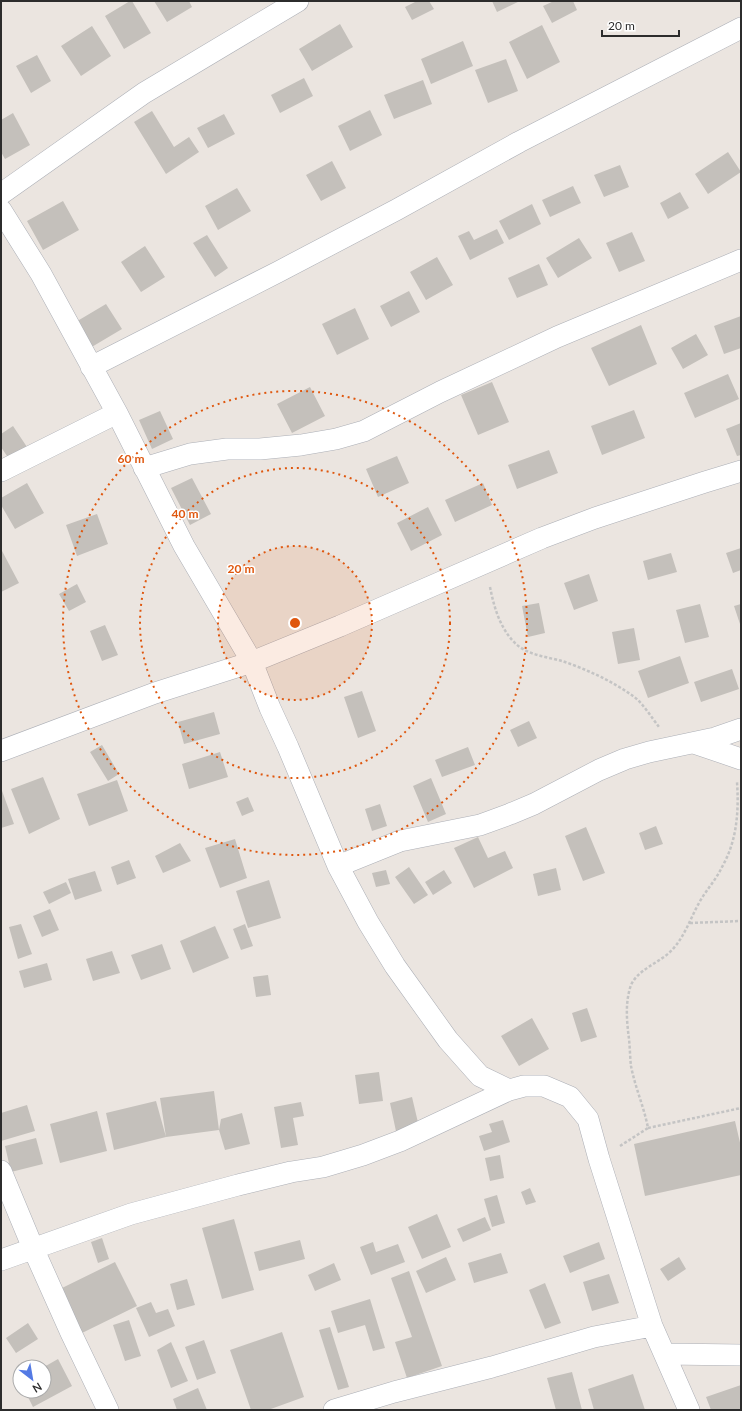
<svg xmlns="http://www.w3.org/2000/svg" width="742" height="1411" font-family="Lato,sans-serif">
<style>
.building{fill:#c4c0bb}
.lines{fill:none;stroke-linecap:round;stroke-linejoin:round}
.minor-casing{stroke:#acafb6;stroke-width:22}
.path{stroke:#c4c4c4;stroke-width:2.5;stroke-dasharray:3 2;stroke-linecap:butt}
.minor{stroke:#fff;stroke-width:21}
.ring{fill:none;stroke:#df570e;stroke-width:2;stroke-dasharray:2 4}
.centre{fill:#df570e;stroke:#fff;stroke-width:2}
.ring-label{font-size:12px;text-anchor:middle;font-weight:bold;fill:#df570e;stroke:#fff;stroke-width:3;stroke-linejoin:round;paint-order:stroke}
</style>
<rect width="100%" height="100%" fill="#ebe5e0"/>
<path class="building" d="M 130,1 L 132,1 L 151,33 L 124,49 L 105,16 Z
M 154,1 L 189,1 L 192,7 L 167,22 Z
M 417,1 L 429,1 L 434,9 L 412,20 L 405,7 Z
M 492,1 L 520,1 L 497,12 Z
M 554,1 L 573,1 L 577,10 L 552,23 L 543,6 Z
M 340,24 L 353,47 L 312,71 L 299,49 Z
M 542,25 L 560,62 L 527,79 L 509,42 Z
M 92,26 L 111,56 L 81,76 L 61,46 Z
M 463,41 L 473,66 L 431,84 L 421,59 Z
M 37,55 L 51,81 L 31,93 L 16,66 Z
M 506,59 L 518,91 L 488,103 L 475,70 Z
M 304,78 L 313,96 L 280,113 L 271,95 Z
M 423,80 L 432,104 L 394,119 L 384,95 Z
M 370,110 L 382,135 L 350,151 L 338,126 Z
M 152,111 L 174,147 L 189,137 L 199,152 L 166,174 L 134,122 Z
M 13,113 L 30,145 L 5,159 L 1,152 L 1,120 Z
M 224,114 L 235,134 L 208,148 L 197,128 Z
M 728,152 L 741,172 L 708,194 L 695,174 Z
M 332,161 L 346,188 L 321,201 L 306,175 Z
M 620,165 L 629,187 L 604,197 L 594,175 Z
M 573,186 L 581,203 L 550,217 L 542,200 Z
M 237,188 L 251,211 L 218,230 L 205,206 Z
M 680,192 L 689,208 L 668,219 L 660,203 Z
M 63,201 L 79,230 L 43,250 L 27,221 Z
M 532,204 L 541,224 L 509,240 L 499,221 Z
M 497,229 L 504,243 L 470,260 L 458,236 L 469,231 L 474,240 Z
M 632,232 L 645,261 L 619,272 L 606,243 Z
M 207,235 L 228,268 L 215,277 L 193,243 Z
M 579,238 L 592,258 L 558,278 L 546,258 Z
M 145,246 L 165,277 L 141,292 L 121,262 Z
M 437,257 L 453,285 L 426,300 L 410,272 Z
M 539,264 L 548,285 L 517,298 L 508,278 Z
M 409,291 L 420,312 L 391,327 L 380,306 Z
M 106,304 L 122,329 L 90,348 L 74,323 Z
M 355,308 L 369,339 L 337,355 L 322,324 Z
M 741,316 L 741,348 L 724,354 L 714,326 Z
M 641,325 L 657,364 L 609,386 L 591,348 Z
M 696,334 L 708,355 L 683,369 L 671,348 Z
M 728,374 L 739,399 L 695,418 L 684,393 Z
M 492,382 L 509,422 L 478,435 L 461,395 Z
M 310,387 L 325,416 L 292,433 L 277,404 Z
M 634,410 L 645,438 L 602,455 L 591,426 Z
M 160,411 L 173,439 L 152,449 L 139,420 Z
M 741,423 L 741,455 L 737,456 L 726,429 Z
M 13,426 L 29,450 L 11,462 L 1,447 L 1,434 Z
M 549,450 L 558,473 L 517,489 L 508,465 Z
M 397,456 L 409,483 L 378,497 L 366,469 Z
M 192,478 L 211,514 L 190,525 L 171,488 Z
M 27,483 L 44,513 L 15,529 L 1,505 L 1,498 Z
M 483,483 L 492,505 L 455,522 L 445,500 Z
M 428,507 L 442,535 L 411,551 L 397,523 Z
M 97,514 L 108,544 L 77,556 L 66,525 Z
M 741,548 L 741,570 L 733,573 L 726,553 Z
M 1,549 L 19,583 L 1,592 Z
M 671,553 L 677,572 L 648,580 L 643,561 Z
M 589,574 L 598,601 L 574,610 L 564,583 Z
M 77,584 L 86,602 L 69,611 L 59,594 Z
M 539,603 L 545,633 L 528,637 L 522,606 Z
M 700,604 L 709,637 L 685,643 L 676,610 Z
M 741,604 L 741,624 L 740,624 L 734,606 Z
M 105,625 L 118,655 L 102,661 L 90,631 Z
M 634,628 L 640,660 L 618,664 L 612,632 Z
M 680,656 L 689,683 L 648,698 L 638,671 Z
M 732,669 L 739,689 L 701,702 L 694,682 Z
M 362,691 L 376,731 L 358,738 L 344,697 Z
M 214,712 L 220,734 L 184,744 L 178,722 Z
M 529,721 L 537,738 L 518,747 L 510,730 Z
M 102,745 L 119,774 L 108,781 L 90,752 Z
M 468,747 L 475,765 L 442,777 L 435,760 Z
M 220,752 L 228,777 L 189,789 L 182,764 Z
M 43,777 L 60,819 L 29,834 L 11,789 Z
M 431,778 L 446,814 L 428,822 L 413,786 Z
M 117,780 L 128,811 L 89,826 L 77,794 Z
M 1,788 L 14,824 L 1,828 Z
M 248,797 L 254,811 L 242,816 L 236,802 Z
M 380,804 L 387,826 L 372,831 L 365,809 Z
M 656,826 L 663,844 L 645,850 L 639,833 Z
M 586,827 L 605,873 L 583,881 L 565,836 Z
M 478,837 L 488,858 L 505,851 L 513,868 L 474,888 L 454,848 Z
M 235,839 L 247,878 L 220,888 L 205,848 Z
M 180,843 L 191,861 L 163,873 L 155,856 Z
M 129,860 L 136,878 L 117,885 L 111,867 Z
M 409,867 L 428,895 L 414,904 L 395,877 Z
M 556,868 L 561,890 L 538,896 L 533,874 Z
M 386,870 L 390,884 L 376,887 L 372,873 Z
M 444,870 L 452,883 L 433,895 L 425,882 Z
M 95,871 L 102,891 L 75,900 L 68,879 Z
M 269,880 L 281,918 L 248,928 L 236,891 Z
M 66,882 L 71,893 L 49,904 L 43,892 Z
M 50,909 L 59,930 L 42,937 L 33,916 Z
M 21,924 L 32,954 L 18,959 L 9,927 Z
M 245,924 L 253,946 L 241,950 L 233,929 Z
M 215,926 L 229,958 L 193,973 L 180,941 Z
M 162,944 L 171,969 L 141,980 L 131,955 Z
M 112,951 L 120,973 L 93,981 L 86,959 Z
M 47,963 L 52,980 L 24,988 L 19,971 Z
M 268,975 L 271,995 L 256,997 L 253,977 Z
M 587,1008 L 597,1037 L 581,1042 L 572,1013 Z
M 532,1018 L 549,1049 L 519,1066 L 501,1036 Z
M 379,1072 L 383,1101 L 359,1104 L 355,1075 Z
M 214,1091 L 219,1130 L 166,1137 L 114,1150 L 106,1113 L 156,1101 L 166,1137 L 160,1098 Z
M 412,1097 L 420,1131 L 397,1136 L 390,1103 Z
M 301,1102 L 304,1116 L 293,1118 L 298,1145 L 281,1148 L 274,1107 Z
M 27,1105 L 35,1131 L 1,1141 L 1,1113 Z
M 97,1111 L 107,1151 L 60,1163 L 50,1124 Z
M 242,1113 L 250,1144 L 225,1150 L 219,1130 L 221,1119 Z
M 503,1120 L 510,1142 L 484,1151 L 479,1136 L 492,1132 L 489,1124 Z
M 735,1121 L 741,1147 L 741,1175 L 645,1196 L 634,1144 Z
M 36,1138 L 43,1164 L 11,1172 L 5,1146 Z
M 500,1155 L 504,1178 L 490,1181 L 485,1158 Z
M 530,1188 L 536,1202 L 526,1205 L 521,1192 Z
M 497,1195 L 505,1223 L 492,1227 L 484,1199 Z
M 437,1214 L 451,1247 L 422,1259 L 408,1227 Z
M 485,1217 L 491,1230 L 463,1242 L 457,1229 Z
M 234,1219 L 254,1290 L 222,1299 L 202,1228 Z
M 102,1238 L 109,1259 L 98,1263 L 91,1242 Z
M 300,1240 L 305,1259 L 259,1271 L 254,1252 Z
M 373,1242 L 376,1252 L 398,1244 L 405,1262 L 371,1275 L 360,1247 Z
M 599,1242 L 605,1259 L 570,1273 L 563,1256 Z
M 501,1253 L 508,1273 L 474,1283 L 468,1263 Z
M 446,1257 L 456,1280 L 426,1293 L 416,1271 Z
M 679,1257 L 686,1269 L 668,1281 L 660,1269 Z
M 115,1262 L 137,1306 L 82,1333 L 60,1289 Z
M 334,1263 L 341,1280 L 315,1291 L 308,1275 Z
M 409,1271 L 442,1366 L 407,1378 L 395,1342 L 412,1337 L 391,1278 Z
M 609,1274 L 619,1303 L 592,1311 L 583,1282 Z
M 187,1279 L 195,1305 L 177,1310 L 170,1284 Z
M 545,1283 L 561,1323 L 545,1329 L 529,1290 Z
M 370,1299 L 385,1348 L 373,1351 L 365,1325 L 338,1333 L 331,1311 Z
M 151,1302 L 156,1313 L 168,1309 L 175,1326 L 149,1337 L 136,1308 Z
M 129,1320 L 141,1356 L 125,1361 L 113,1325 Z
M 28,1323 L 38,1339 L 16,1353 L 6,1338 Z
M 330,1327 L 349,1387 L 338,1390 L 319,1330 Z
M 282,1332 L 304,1397 L 268,1410 L 251,1410 L 230,1350 Z
M 204,1340 L 216,1373 L 197,1380 L 185,1347 Z
M 171,1342 L 188,1381 L 171,1388 L 157,1350 Z
M 58,1359 L 72,1386 L 33,1407 L 25,1391 L 44,1391 L 44,1367 Z
M 572,1372 L 582,1410 L 556,1410 L 547,1378 Z
M 633,1374 L 645,1410 L 594,1410 L 588,1389 Z
M 741,1385 L 741,1410 L 711,1410 L 706,1397 Z
M 198,1388 L 207,1410 L 177,1410 L 173,1399 Z"/>
<g class="lines">
<defs>
<path id="minor" d="M 1,194 L 144,93 L 298,1
M 1,210 L 41,274 L 117,413 L 184,546 L 252,662 L 270,708 L 288,747 L 338,866 L 368,922 L 395,966 L 448,1040 L 480,1076 L 509,1090 L 524,1086 L 544,1086 L 570,1097 L 588,1119 L 599,1159 L 652,1326 L 689,1410
M 91,367 L 278,272 L 396,210 L 519,142 L 741,28
M 144,468 L 190,454 L 227,449 L 260,449 L 301,445 L 336,439 L 364,431 L 440,392 L 557,337 L 741,260
M 1,471 L 117,413
M 694,743 L 741,759
M 1,751 L 155,693 L 252,662 L 340,626 L 542,538 L 595,518 L 705,482 L 741,471
M 338,866 L 400,841 L 480,825 L 510,814 L 534,804 L 599,770 L 625,759 L 649,752 L 715,738 L 741,729
M 1,1171 L 33,1248 L 71,1333 L 108,1410
M 1,1260 L 131,1214 L 238,1185 L 291,1172 L 323,1167 L 363,1155 L 400,1141 L 509,1090
M 666,1354 L 741,1355
M 334,1410 L 394,1392 L 492,1367 L 594,1337 L 652,1326"/>
</defs>
<use href="#minor" class="minor-casing"/>
<path class="path" d="M 490,587 C 494,607 500,629 516,644 C 528,655 547,657 562,661 C 586,669 612,681 633,696 C 642,702 652,718 659,727
M 690,923 L 741,921
M 648,1128 L 741,1108
M 620,1146 L 648,1128 C 644,1107 635,1087 631,1066 C 630,1058 630,1048 629,1039 C 627,1023 625,1005 630,988 C 635,970 660,963 672,950 C 685,936 690,919 699,903 C 706,890 716,880 722,867 C 737,841 739,811 737,782"/>
<use href="#minor" class="minor"/>
</g>
<circle cx="295" cy="623" r="77" fill="#df570e" fill-opacity=".12"/>
<g class="ring">
<circle cx="295" cy="623" r="77"/>
<circle cx="295" cy="623" r="155"/>
<circle cx="295" cy="623" r="232"/>
</g>
<circle cx="295" cy="623" r="6" class="centre"/>
<g class="ring-label">
<text x="131" y="463">60 m</text>
<text x="185" y="518">40 m</text>
<text x="241" y="573">20 m</text>
</g>
<rect width="742" height="1411" fill="none" stroke="#2c2c2c" stroke-width="4"/>
<g transform="translate(32 1379) rotate(149)"><circle r="19" fill="#ffffff" stroke="#ababab"/>
<path d="M0-3L7 15L0 10L-7 15Z" fill="#547ae4"/>
<text y="-6" font-size="11" font-weight="bold" text-anchor="middle" fill="#2c2c2c">N</text>
</g>
<path d="M602 30v6h77v-6" fill="none" stroke="#2c2c2c" stroke-width="2"/>
<text x="608" y="30" font-size="12" fill="#2c2c2c" stroke="#ffffff" stroke-width="3" paint-order="stroke">20 m</text>
</svg>
